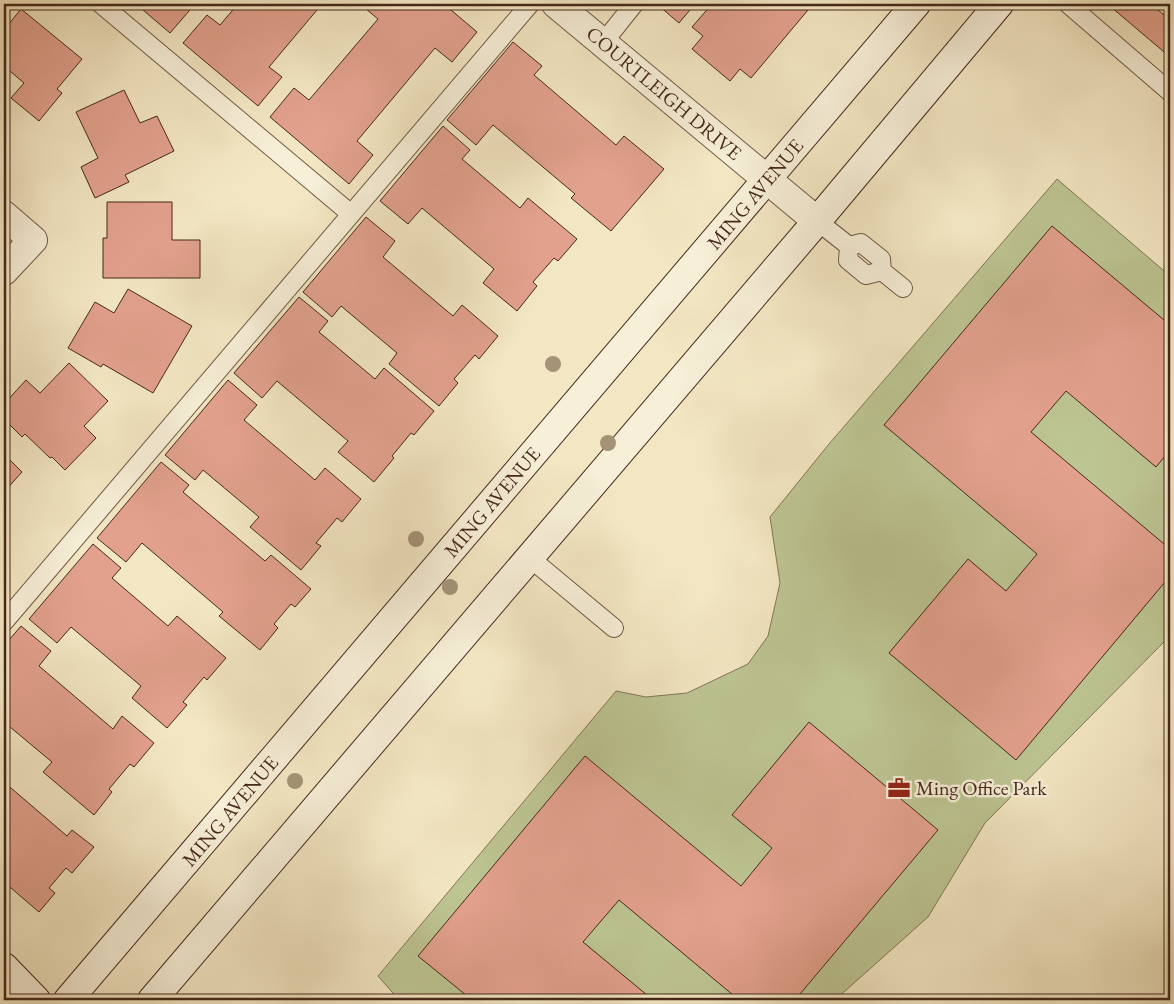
<svg xmlns="http://www.w3.org/2000/svg" width="1174" height="1004" font-family="'EB Garamond',serif">
<style>
.green{fill:#bdc593;stroke:#817657}
.building{fill:#e2a18d;stroke:#45281b}
.lines{fill:none;stroke-linecap:round;stroke-linejoin:round}
.service-casing{stroke:#705845;stroke-width:20}
.minor-casing{stroke:#705845;stroke-width:30}
.secondary-casing{stroke:#45281b;stroke-width:30}
.service{stroke:#f7efd8;stroke-width:18}
.minor{stroke:#f7efd8;stroke-width:28}
.secondary{stroke:#f7efd8;stroke-width:28}
.tree{fill:#a49377}
.labels{text-anchor:middle;stroke-width:5;stroke-linejoin:round;paint-order:stroke}
.street-label{font-size:20px;fill:#45281b;stroke:#f7efd8}
.poi-label{font-size:20px;fill:#45281b;stroke:#f7efd8;text-anchor:start}
</style>
<rect width="100%" height="100%" fill="#f3e7c3"/>
<filter id="stains"><feTurbulence type="fractalNoise" baseFrequency=".004" numOctaves="4"/><feColorMatrix values="0 0 0 0 .2 0 0 0 0 .09 0 0 0 0 .02 0 0 0 .5 -.17"/></filter>
<radialGradient id="worn" r=".72"><stop offset=".6" stop-color="#630" stop-opacity="0"/><stop offset="1" stop-color="#630" stop-opacity=".3"/></radialGradient>
<path class="green" d="M 1057,179 L 1170,276 L 1170,634 L 1163,643 L 985,823 L 928,917 L 835,1000 L 399,1000 L 378,976 L 616,691 L 646,697 L 687,693 L 748,664 L 768,636 L 780,583 L 770,517 L 829,444 Z"/>
<path class="building" d="M 136,4 L 195,4 L 170,33 Z
M 238,4 L 322,4 L 269,67 L 282,77 L 258,106 L 183,43 L 207,15 L 220,25 Z
M 360,4 L 444,4 L 477,32 L 452,62 L 435,48 L 357,141 L 373,155 L 349,184 L 270,117 L 294,88 L 309,100 L 378,19 Z
M 661,4 L 695,4 L 679,23 L 659,6 Z
M 712,4 L 813,4 L 751,78 L 740,69 L 730,81 L 692,49 L 703,36 L 692,27 Z
M 1114,4 L 1151,4 L 1170,20 L 1170,57 L 1111,7 Z
M 21,9 L 82,59 L 57,89 L 62,93 L 39,121 L 11,98 L 24,83 L 4,66 L 4,30 Z
M 513,42 L 542,66 L 534,75 L 616,145 L 624,136 L 664,169 L 611,231 L 571,198 L 575,194 L 493,125 L 476,145 L 447,120 Z
M 124,90 L 140,123 L 157,116 L 174,151 L 125,175 L 129,182 L 95,198 L 81,167 L 98,158 L 76,112 Z
M 443,126 L 470,150 L 462,159 L 520,208 L 528,198 L 577,239 L 558,261 L 554,258 L 533,282 L 537,286 L 517,311 L 483,283 L 494,269 L 422,208 L 408,224 L 380,201 Z
M 107,202 L 172,202 L 172,240 L 200,240 L 200,278 L 103,278 L 103,238 L 107,238 Z
M 366,217 L 395,241 L 383,257 L 453,316 L 462,305 L 498,336 L 479,359 L 475,355 L 454,379 L 458,383 L 439,406 L 389,364 L 397,353 L 341,306 L 332,317 L 303,292 Z
M 1052,226 L 1170,325 L 1170,450 L 1156,467 L 1066,391 L 1031,432 L 1170,549 L 1170,576 L 1016,760 L 889,653 L 968,559 L 1006,591 L 1037,554 L 884,425 Z
M 128,289 L 192,326 L 153,393 L 103,364 L 101,367 L 68,348 L 95,302 L 114,313 Z
M 299,297 L 328,321 L 319,332 L 375,379 L 384,368 L 434,411 L 414,435 L 411,433 L 392,456 L 394,458 L 374,482 L 338,452 L 348,441 L 277,381 L 262,398 L 234,373 Z
M 69,363 L 108,401 L 84,426 L 96,438 L 65,470 L 52,457 L 50,458 L 25,434 L 22,437 L 4,419 L 4,404 L 26,380 L 40,393 Z
M 228,380 L 257,405 L 244,420 L 315,480 L 325,468 L 361,499 L 342,522 L 337,518 L 316,543 L 321,546 L 301,570 L 250,527 L 259,517 L 203,470 L 195,480 L 165,455 Z
M 4,454 L 22,472 L 4,492 Z
M 161,462 L 189,485 L 183,492 L 265,561 L 271,555 L 311,589 L 295,607 L 291,604 L 274,624 L 278,628 L 260,650 L 219,616 L 223,612 L 142,543 L 126,562 L 97,538 Z
M 93,544 L 121,568 L 112,578 L 168,626 L 177,616 L 226,658 L 207,680 L 204,677 L 183,702 L 187,705 L 167,728 L 132,698 L 141,686 L 71,627 L 57,643 L 29,619 Z
M 21,626 L 51,651 L 39,666 L 113,729 L 122,716 L 154,743 L 134,767 L 130,764 L 109,789 L 112,792 L 94,815 L 43,772 L 52,762 L 4,722 L 4,646 Z
M 809,722 L 938,830 L 795,1000 L 739,1000 L 619,900 L 583,942 L 653,1000 L 472,1000 L 418,956 L 585,756 L 741,886 L 772,848 L 732,815 Z
M 4,782 L 67,836 L 72,830 L 94,847 L 72,873 L 66,868 L 49,888 L 55,893 L 39,912 L 4,882 L 4,872 L 6,869 L 4,867 Z"/>
<g class="lines">
<defs>
<path id="service" d="M 101,4 L 351,214
M 1068,4 L 1170,92
M 603,43 L 634,4
M 817,221 L 849,246 L 861,243 L 881,259 L 882,271 L 903,288
M 849,246 L 848,260 L 866,275 L 882,271
M 530,558 L 614,628
M 4,622 L 530,4"/>
<path id="minor" d="M 556,4 L 817,221
M 4,215 L 33,240 L 4,271"/>
<path id="secondary" d="M 4,967 L 36,1000
M 68,1000 L 916,4
M 152,1000 L 817,221 L 999,4"/>
</defs>
<use href="#service" class="service-casing"/>
<use href="#minor" class="minor-casing"/>
<use href="#secondary" class="secondary-casing"/>
<use href="#service" class="service"/>
<use href="#minor" class="minor"/>
<use href="#secondary" class="secondary"/>
</g>
<g class="tree">
<circle cx="553" cy="364" r="8"/>
<circle cx="608" cy="443" r="8"/>
<circle cx="416" cy="539" r="8"/>
<circle cx="450" cy="587" r="8"/>
<circle cx="295" cy="781" r="8"/>
</g>
<defs>
<symbol id="office-bare" viewBox="-9 -9 18 18"><path d="M-6-3h4V-5.5h4V-3h4V5H-6ZM-1-4.5V-3h2v-1.5ZM-6 0V1H6V0Z" fill="#8f2418" stroke="#f7efd8" stroke-width="2.5" paint-order="stroke"/></symbol>
</defs>
<g fill-rule="evenodd">
<use href="#office-bare" x="883" y="772" width="32" height="32"/>
</g>
<g class="labels">
<g class="street-label">
<text transform="translate(664 93) rotate(40)" y="7">COURTLEIGH DRIVE</text>
<text transform="translate(755 194) rotate(-50)" y="7">MING AVENUE</text>
<text transform="translate(492 502) rotate(-50)" y="7">MING AVENUE</text>
<text transform="translate(230 811) rotate(-50)" y="7">MING AVENUE</text>
</g>
<g class="poi-label">
<text x="916" y="795">Ming Office Park</text>
</g>
</g>
<rect width="1174" height="1004" fill="none" stroke="#f3e7c3" stroke-width="20"/>
<rect x="5" y="5" width="1164" height="994" fill="none" stroke="#45281b" stroke-width="2.5"/>
<rect x="10" y="10" width="1154" height="984" fill="none" stroke="#45281b"/>
<rect width="100%" height="100%" filter="url(#stains)"/>
<rect width="100%" height="100%" fill="url(#worn)"/>
</svg>
